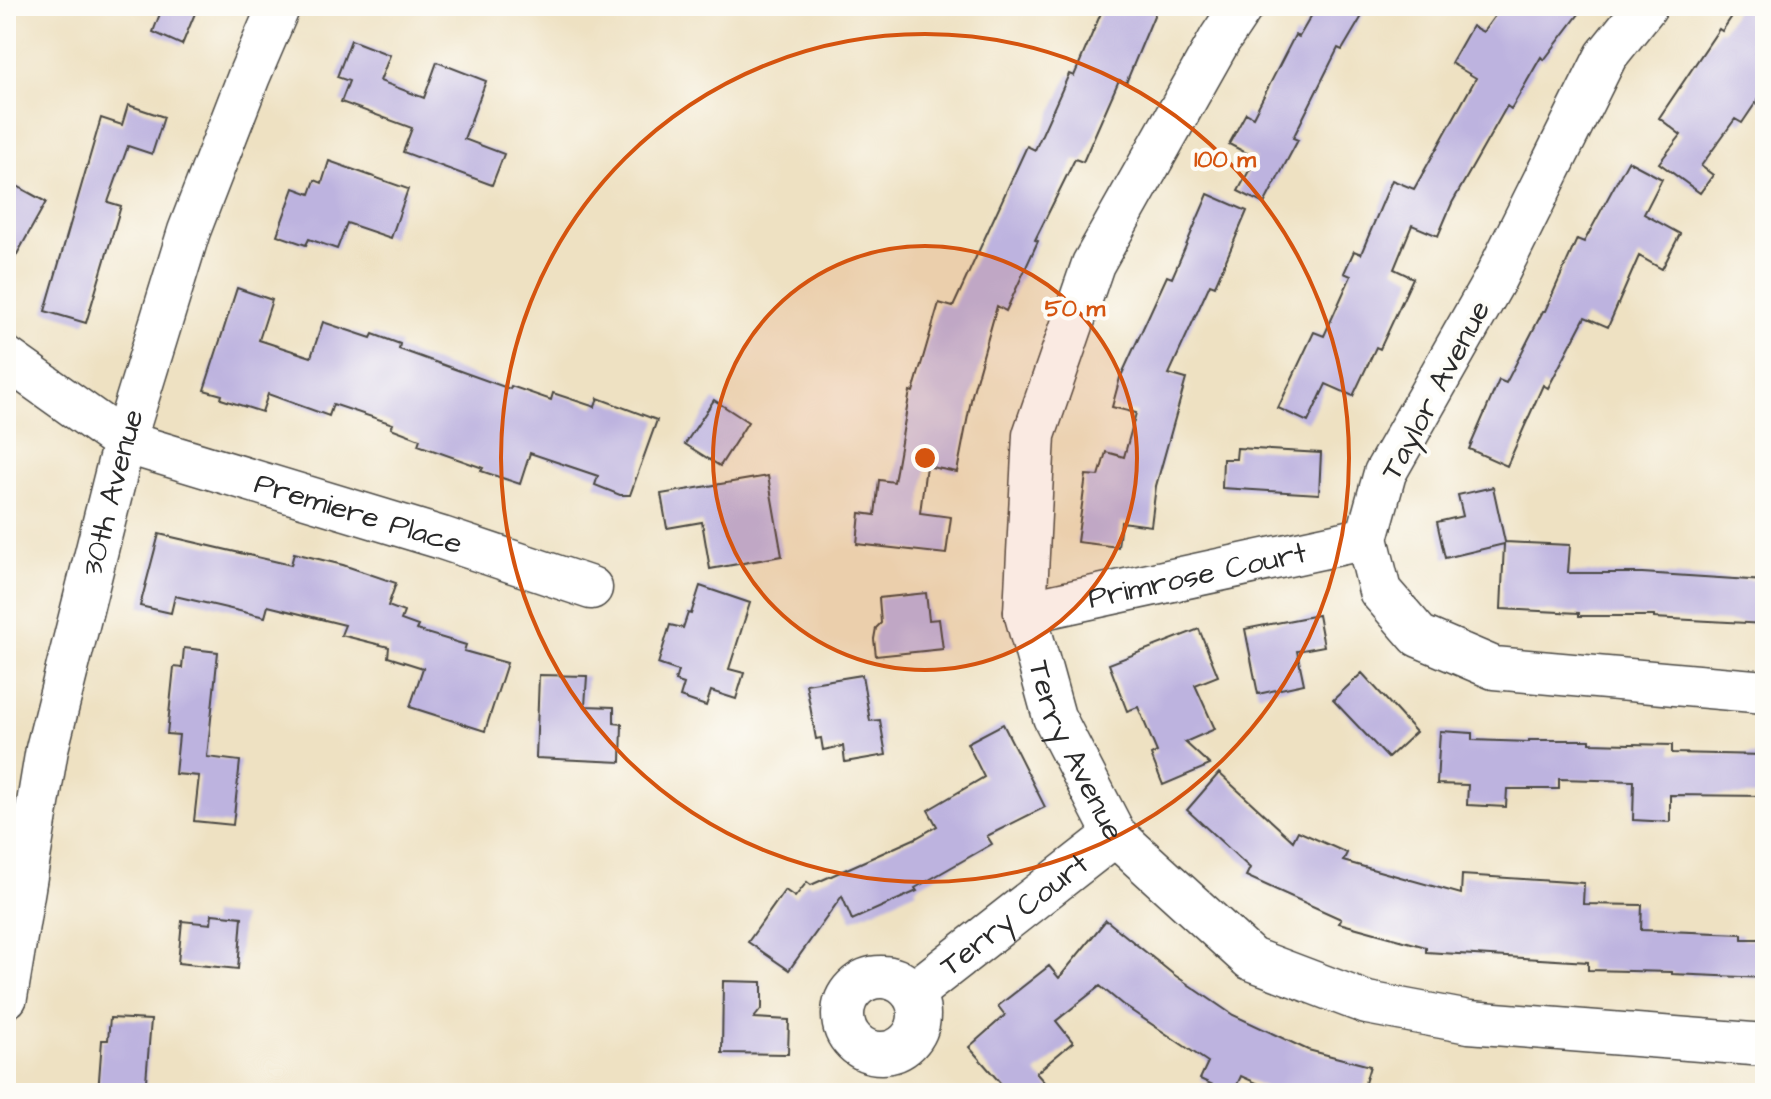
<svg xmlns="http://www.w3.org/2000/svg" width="1771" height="1099" font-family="'Architects Daughter',sans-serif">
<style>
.building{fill:#bdb3df}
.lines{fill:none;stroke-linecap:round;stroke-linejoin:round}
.minor-casing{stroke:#484642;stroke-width:45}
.minor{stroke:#fff;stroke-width:42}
.ring{fill:none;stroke:#d5540f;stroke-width:4}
.labels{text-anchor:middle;stroke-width:8;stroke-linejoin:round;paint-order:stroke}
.street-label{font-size:30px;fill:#2b2b2b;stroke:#fdfcf7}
.centre{fill:#d5540f;stroke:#fdfcf7;stroke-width:4}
.ring-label{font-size:24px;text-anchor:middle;font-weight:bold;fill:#d5540f;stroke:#fdfcf7;stroke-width:8;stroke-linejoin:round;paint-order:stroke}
</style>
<rect width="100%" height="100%" fill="#fdfcf7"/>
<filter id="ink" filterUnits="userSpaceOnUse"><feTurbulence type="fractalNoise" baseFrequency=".0125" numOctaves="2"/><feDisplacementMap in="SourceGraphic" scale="16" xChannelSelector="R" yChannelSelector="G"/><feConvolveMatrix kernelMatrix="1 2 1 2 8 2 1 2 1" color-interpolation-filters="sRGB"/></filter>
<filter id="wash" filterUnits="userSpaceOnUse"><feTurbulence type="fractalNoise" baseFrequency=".006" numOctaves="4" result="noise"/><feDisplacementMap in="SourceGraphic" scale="32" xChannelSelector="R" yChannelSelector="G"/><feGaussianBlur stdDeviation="1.8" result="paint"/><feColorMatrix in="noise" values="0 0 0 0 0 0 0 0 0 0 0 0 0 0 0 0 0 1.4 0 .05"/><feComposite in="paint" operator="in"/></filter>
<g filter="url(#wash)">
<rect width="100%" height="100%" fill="#eee1c2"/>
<g id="blocks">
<path class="building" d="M 163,6 L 198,6 L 182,45 L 153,32 Z
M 1104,6 L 1158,6 L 1126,83 L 1119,80 L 1083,162 L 1075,159 L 1035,240 L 1038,241 L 1006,311 L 997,306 L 972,395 L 957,472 L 926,466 L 920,513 L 951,517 L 946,554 L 857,544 L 860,513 L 875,515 L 879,480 L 894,482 L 910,391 L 913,392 L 939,303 L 953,307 L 1027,146 L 1035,150 L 1069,74 L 1074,76 Z
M 1317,6 L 1368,6 L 1342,50 L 1338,48 L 1293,138 L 1298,140 L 1264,204 L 1238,191 L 1256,158 L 1229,144 L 1246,113 L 1253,117 L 1295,35 L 1299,37 Z
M 1502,6 L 1585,6 L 1544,60 L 1541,57 L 1511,109 L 1507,106 L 1452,203 L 1438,236 L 1412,225 L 1394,269 L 1413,278 L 1380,349 L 1376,347 L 1353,396 L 1326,384 L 1308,422 L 1278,408 L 1314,332 L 1324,336 L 1351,276 L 1344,273 L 1354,251 L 1361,254 L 1392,180 L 1414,189 L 1476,78 L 1451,63 L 1472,26 L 1483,32 Z
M 1739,6 L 1765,6 L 1765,39 L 1756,53 L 1765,59 L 1765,89 L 1742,123 L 1735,119 L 1701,166 L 1713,175 L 1700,193 L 1659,163 L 1681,135 L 1659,118 L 1719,29 L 1722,31 Z
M 351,40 L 390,55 L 380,81 L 424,98 L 437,62 L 486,81 L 464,139 L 504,154 L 492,185 L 403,152 L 412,128 L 341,102 L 349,81 L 337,77 Z
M 128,105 L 164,117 L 152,154 L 128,146 L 108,202 L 121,206 L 86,323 L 45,311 L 101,118 L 122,125 Z
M 329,161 L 408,189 L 391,238 L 347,223 L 337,249 L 309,239 L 306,245 L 277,235 L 294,188 L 310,194 L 315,180 L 322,183 Z
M 1628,161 L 1662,179 L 1644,214 L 1680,234 L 1662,269 L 1639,256 L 1608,327 L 1585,317 L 1548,388 L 1543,385 L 1507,466 L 1469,449 L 1499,380 L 1506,383 L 1543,311 L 1545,311 L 1577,239 L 1584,242 Z
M 15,185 L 46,202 L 6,274 L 6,200 Z
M 1208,194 L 1247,211 L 1215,286 L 1210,284 L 1169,374 L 1186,379 L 1156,486 L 1151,526 L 1121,522 L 1118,547 L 1077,542 L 1086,475 L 1099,476 L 1106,452 L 1124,457 L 1136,413 L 1112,407 L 1121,374 L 1122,374 L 1167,276 L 1172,278 Z
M 237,288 L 272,300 L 259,340 L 311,357 L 323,322 L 371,338 L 373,334 L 400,344 L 399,349 L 510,389 L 511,386 L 551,400 L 553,393 L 595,407 L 598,398 L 657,420 L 630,495 L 620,495 L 595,485 L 598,476 L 530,453 L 520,484 L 481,471 L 483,468 L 418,445 L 420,439 L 391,428 L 393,424 L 333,404 L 329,416 L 268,394 L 262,412 L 221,399 L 222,395 L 204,390 Z
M 714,400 L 748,422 L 720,466 L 685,444 Z
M 1237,448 L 1321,453 L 1319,494 L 1222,488 L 1223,459 L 1236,459 Z
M 768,476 L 782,556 L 710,569 L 702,522 L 667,528 L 661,494 Z
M 1493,487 L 1505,542 L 1570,545 L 1568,573 L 1642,573 L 1765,581 L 1765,624 L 1654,618 L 1654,616 L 1579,616 L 1579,613 L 1501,609 L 1504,544 L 1445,558 L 1437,522 L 1463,516 L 1458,495 Z
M 159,534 L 291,565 L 294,553 L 343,565 L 396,583 L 388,606 L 404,612 L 401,620 L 418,626 L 416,630 L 466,645 L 464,651 L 507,663 L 485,731 L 410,707 L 423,668 L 388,657 L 389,647 L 341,635 L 345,625 L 268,606 L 265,617 L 175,596 L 171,613 L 140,606 Z
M 700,586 L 750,603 L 729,669 L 744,673 L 736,699 L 711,691 L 706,706 L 680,697 L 684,684 L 675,681 L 678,671 L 658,664 L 670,625 L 683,628 L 688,613 L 691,614 Z
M 926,593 L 929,620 L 939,619 L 943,649 L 876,656 L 874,639 L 876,628 L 881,623 L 879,598 Z
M 1318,615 L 1324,646 L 1297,651 L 1304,684 L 1258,694 L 1245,629 Z
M 1199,629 L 1218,676 L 1195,685 L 1215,729 L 1185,742 L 1210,765 L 1163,785 L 1151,755 L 1157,752 L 1138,707 L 1127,711 L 1109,664 Z
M 184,648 L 218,652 L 207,757 L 240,761 L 233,825 L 194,821 L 199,776 L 175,774 L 179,735 L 167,734 L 174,667 L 182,668 Z
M 1362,673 L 1416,732 L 1388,758 L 1333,700 Z
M 539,675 L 587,676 L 585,706 L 614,707 L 614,723 L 622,724 L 621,762 L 536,758 Z
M 862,675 L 870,721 L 880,720 L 886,755 L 845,762 L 843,746 L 823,750 L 821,738 L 816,739 L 806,684 Z
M 1003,724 L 1045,807 L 987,836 L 992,844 L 915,888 L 917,891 L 852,920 L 842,896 L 789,970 L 748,942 L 785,890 L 795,897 L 807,882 L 811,885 L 916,838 L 937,826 L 928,810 L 984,777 L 967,743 Z
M 1440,731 L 1472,733 L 1472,740 L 1529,742 L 1529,740 L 1590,740 L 1590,743 L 1672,745 L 1672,753 L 1765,755 L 1765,796 L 1670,795 L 1670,822 L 1633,820 L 1634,781 L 1559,779 L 1559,789 L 1507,789 L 1506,807 L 1467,805 L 1468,785 L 1437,784 Z
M 1219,773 L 1293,841 L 1298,831 L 1347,853 L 1343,861 L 1461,894 L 1462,875 L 1584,883 L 1583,904 L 1642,905 L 1641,930 L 1742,934 L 1742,939 L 1765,939 L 1765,978 L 1672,974 L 1672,972 L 1588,970 L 1588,962 L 1426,952 L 1426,947 L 1339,923 L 1341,919 L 1246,876 L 1250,868 L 1187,810 Z
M 212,914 L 242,917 L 238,969 L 178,963 L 182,921 L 211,924 Z
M 1106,920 L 1173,974 L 1233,1015 L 1308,1050 L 1370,1066 L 1362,1093 L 1279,1093 L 1241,1076 L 1233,1093 L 1230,1093 L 1200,1079 L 1208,1062 L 1123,1005 L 1100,986 L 1056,1021 L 1073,1042 L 1036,1073 L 1054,1093 L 1009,1093 L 969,1047 L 1005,1015 L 998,1006 L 1049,966 L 1059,978 Z
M 723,981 L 762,982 L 762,1008 L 754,1018 L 789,1020 L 788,1054 L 722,1053 Z
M 110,1018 L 151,1020 L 145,1093 L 98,1093 L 102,1040 L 108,1040 Z"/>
</g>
</g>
<g filter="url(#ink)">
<use href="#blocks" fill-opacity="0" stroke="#484642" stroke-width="2"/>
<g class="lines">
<defs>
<g id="minor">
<path id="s1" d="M 1242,6 L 1220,39 L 1093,264 L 1034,435 L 1025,612 L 1054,717 L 1115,835 L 1251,959 L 1367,1003 L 1469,1022 L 1765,1045"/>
<path d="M 1646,6 L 1606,56 L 1494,281 L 1385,473 L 1367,538 L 1380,591 L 1419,636 L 1494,668 L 1765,692"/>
<path id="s2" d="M 6,358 L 124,442 L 442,538 L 591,588"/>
<path id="s3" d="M 1025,612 L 1367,538"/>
<circle cx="881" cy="1015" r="38"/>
<path id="s4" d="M 913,993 L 1115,835"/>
<path id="s5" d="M 6,997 L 47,749 L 124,442 L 189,231 L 249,76 L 279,6"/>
</g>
</defs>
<use href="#minor" class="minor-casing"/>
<use href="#minor" class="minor"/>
</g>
</g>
<circle cx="925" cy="458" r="212" fill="#d5540f" fill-opacity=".12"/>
<g class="ring">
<circle cx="925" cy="458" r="212"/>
<circle cx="925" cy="458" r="424"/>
</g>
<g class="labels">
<g class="street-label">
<text transform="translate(1435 390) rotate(-62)" y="10">Taylor Avenue</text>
<text dy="10" stroke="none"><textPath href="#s5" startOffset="516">30th Avenue</textPath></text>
<text dy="10" stroke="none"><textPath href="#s2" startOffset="390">Premiere Place</textPath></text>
<text dy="10" stroke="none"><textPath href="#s3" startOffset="176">Primrose Court</textPath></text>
<text dy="10" stroke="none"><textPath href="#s1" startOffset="804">Terry Avenue</textPath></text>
<text dy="10" stroke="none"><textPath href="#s4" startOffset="128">Terry Court</textPath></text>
</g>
</g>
<circle cx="925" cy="458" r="12" class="centre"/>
<g class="ring-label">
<text x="1225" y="167">100 m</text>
<text x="1075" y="316">50 m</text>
</g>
<rect width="1771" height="1099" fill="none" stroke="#fdfcf7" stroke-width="32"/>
</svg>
